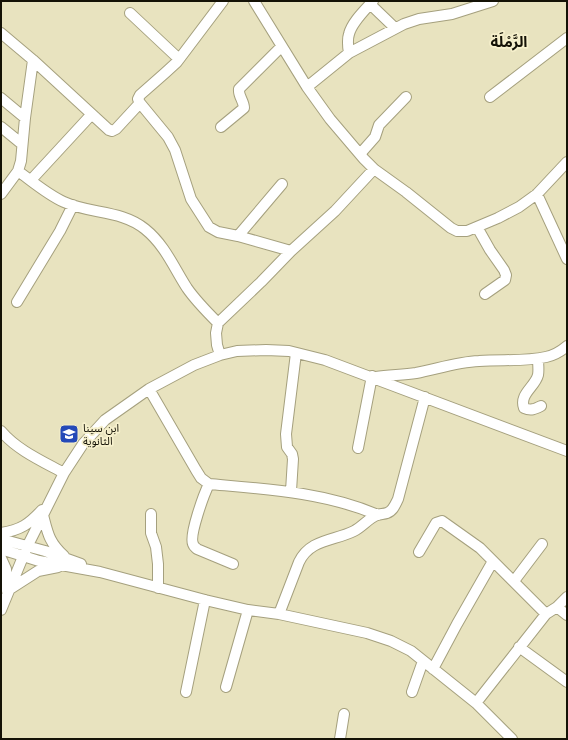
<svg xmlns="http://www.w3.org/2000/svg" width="568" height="740" font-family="'Noto Serif','Noto Sans Arabic',serif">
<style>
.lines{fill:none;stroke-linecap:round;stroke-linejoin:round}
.minor-casing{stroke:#a5a07e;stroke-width:12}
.minor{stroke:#fff;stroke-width:10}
.labels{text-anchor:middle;stroke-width:3.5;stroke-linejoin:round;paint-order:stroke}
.poi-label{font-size:11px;fill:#141206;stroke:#f6f0cc;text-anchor:start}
.district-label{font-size:15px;font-weight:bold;fill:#141206;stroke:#f6f0cc}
</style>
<rect width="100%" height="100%" fill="#e8e3bf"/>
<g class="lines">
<defs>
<path id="minor" d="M 223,1 L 177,62 L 165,73 L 140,95 L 138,99 L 140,103 L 168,137 L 175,150 L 191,199 L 209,227 L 218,232 L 238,236 L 291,251
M 254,1 L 307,87 L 330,119 L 364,159 L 374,169 L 406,192 L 451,228 L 457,231 L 467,231 L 498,218 L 519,207 L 537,194 L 567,162
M 370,4 L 395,28
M 130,13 L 179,59
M 1,33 L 33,60 L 25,118 L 21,161 L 18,171 L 1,194
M 349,53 C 348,47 347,40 349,34 C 352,22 365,10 373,1
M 33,60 L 109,130 L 112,131 L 116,129 L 140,103
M 307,87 L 349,53 L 404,24 L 419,19 L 452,14 L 493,1
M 490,97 L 567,38
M 1,98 L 25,118
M 1,127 L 22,144
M 221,127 L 244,108 C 244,101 238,96 239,89 L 281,47
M 360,154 L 375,137 L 379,125 L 406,97
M 18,171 C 33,182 48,195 64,202 C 90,214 122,210 145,229 C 165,245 174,268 187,288 C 196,301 207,312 218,323
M 31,180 L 91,115
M 537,194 L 567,259
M 477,227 L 490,250 L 504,270 L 506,275 L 505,280 L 485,294
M 238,236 L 282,184
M 17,302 L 60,231 L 73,205
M 220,355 L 217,345 L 216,333 L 218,323 L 261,282 L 291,251 L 335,211 L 374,169
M 538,359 C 538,364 539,370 538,375 C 535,387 519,394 524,408 C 531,411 535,409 541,406
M 376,377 C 389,375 403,375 416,373 C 437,369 457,362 479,361 C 501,359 524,362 546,357 C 555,355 560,352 567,346
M 149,389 L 196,470 L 201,478 L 209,484 C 266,489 324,492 378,515
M 1,431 C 17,450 42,461 64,473
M 358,448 L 372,376
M 209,484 C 204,494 189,535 193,544 C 194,547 195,547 197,549 L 233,564
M 291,491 L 293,459 L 292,454 L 287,447 L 286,434 L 296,353
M 151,514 L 151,533 L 156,547 L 158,564 L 158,588
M 43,515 C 48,534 49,542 64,556
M 1,533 C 21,530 29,524 42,510
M 1,539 L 45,551 L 81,564
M 1,549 L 39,561 L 100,572 L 205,600 L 248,610 L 279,614 L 367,633 L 391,641 L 411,651 L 476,703 L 512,739
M 419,552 L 436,523 L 442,521 L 480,548 L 546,614
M 1,558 L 6,569 L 7,591
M 514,581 L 542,544
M 10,589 L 38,571 L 58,567
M 557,607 L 567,615
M 1,610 L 27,547 L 64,473 L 83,444 L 105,420 L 149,389 L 194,365 L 220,355 L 237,351 L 266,350 L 289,351 L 325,360 L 567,451
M 279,614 L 299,562 C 310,539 334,541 354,531 C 362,527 369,518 377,515 C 380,514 384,514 387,513 C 393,511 395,505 398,499 L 425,397
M 519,647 L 567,682
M 433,669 L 457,624 L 493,561
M 226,687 L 248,610
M 186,692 L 205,600
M 412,692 L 423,661
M 476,703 L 546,614 L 557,607 L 567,597
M 340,739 L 344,714"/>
</defs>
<use href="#minor" class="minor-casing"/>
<use href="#minor" class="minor"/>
</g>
<defs>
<symbol id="school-square" viewBox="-11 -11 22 22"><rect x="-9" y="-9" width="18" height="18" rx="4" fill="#2449b8" stroke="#f6f0cc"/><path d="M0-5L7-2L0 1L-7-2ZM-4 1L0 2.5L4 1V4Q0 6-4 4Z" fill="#fff"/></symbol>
</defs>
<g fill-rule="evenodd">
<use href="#school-square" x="58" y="423" width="22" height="22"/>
</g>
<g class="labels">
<g class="poi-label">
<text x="83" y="432">ابن سينا<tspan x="83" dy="13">الثانوية</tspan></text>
</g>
<g class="district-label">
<text x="509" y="47">الرَّمْلَة</text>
</g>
</g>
<rect width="568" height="740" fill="none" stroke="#141206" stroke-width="4"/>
</svg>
